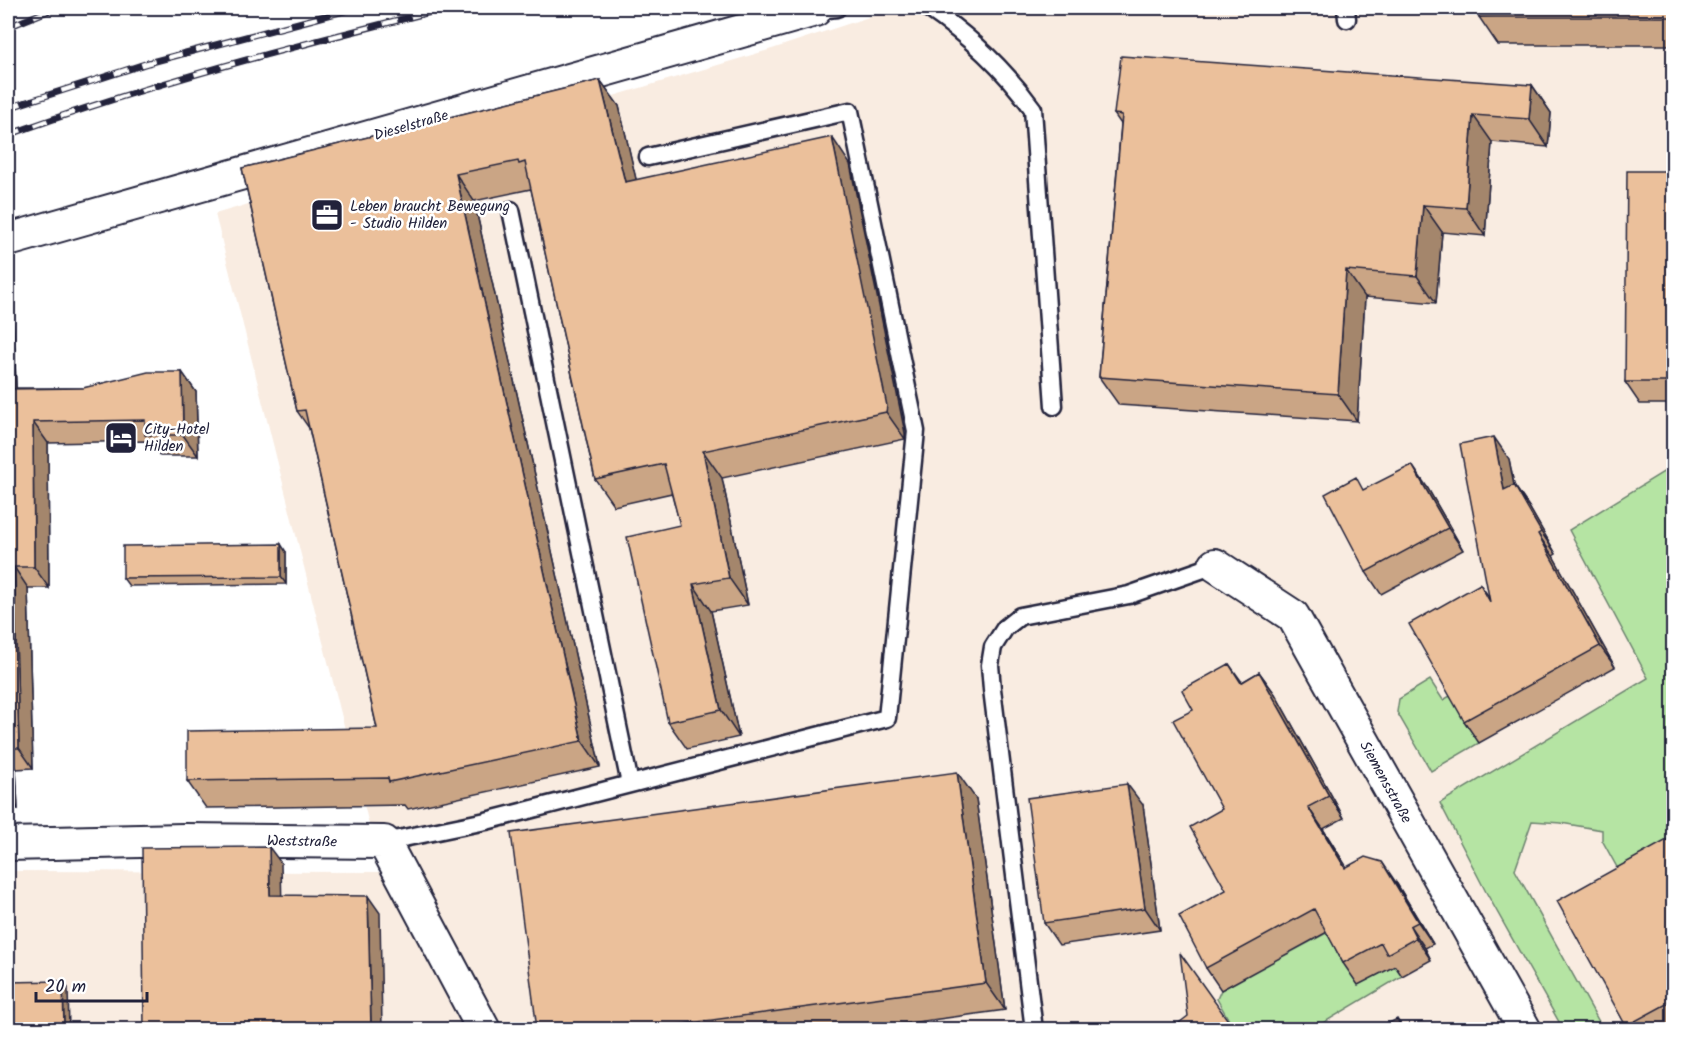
<svg xmlns="http://www.w3.org/2000/svg" width="1681" height="1037" font-family="Kalam,sans-serif">
<style>
.built{fill:#f9ece1}
.green{fill:#b5e4a3;stroke:#6c836f;stroke-width:1.5}
.lines{fill:none;stroke-linecap:round;stroke-linejoin:round}
.service-casing{stroke:#22223b;stroke-width:21}
.minor-casing{stroke:#22223b;stroke-width:36}
.service{stroke:#fff;stroke-width:16}
.minor{stroke:#fff;stroke-width:32}
.rail-casing{stroke:#22223b;stroke-width:7}
.rail{stroke:#fff;stroke-width:4.5;stroke-dasharray:14;stroke-linecap:butt}
.wall{fill:#caa585;stroke:#22223b;stroke-width:1.5}
.shaded-wall{fill:#a4866c;stroke:#22223b;stroke-width:1.5}
.building{fill:#ebc09b;stroke:#22223b;stroke-width:1.5}
.labels{text-anchor:middle;stroke-width:5;stroke-linejoin:round;paint-order:stroke}
.street-label{font-size:15px;fill:#22223b;stroke:#fff}
.poi-label{font-size:15px;fill:#22223b;stroke:#fff;text-anchor:start}
</style>
<rect width="100%" height="100%" fill="#fff"/>
<filter id="ink" filterUnits="userSpaceOnUse"><feTurbulence type="fractalNoise" baseFrequency=".0167" numOctaves="2"/><feDisplacementMap in="SourceGraphic" scale="12" xChannelSelector="R" yChannelSelector="G"/><feConvolveMatrix kernelMatrix="1 2 1 2 8 2 1 2 1" color-interpolation-filters="sRGB"/></filter>
<g filter="url(#ink)">
<path class="built" d="M 896,8 L 1673,8 L 1673,1029 L 8,1030 L 8,871 L 381,872 L 215,214 L 772,49 Z"/>
<path class="green" d="M 1673,466 L 1673,869 L 1629,889 L 1602,840 L 1602,830 L 1561,823 L 1532,821 L 1515,870 L 1603,1029 L 1563,1029 L 1486,892 L 1440,803 L 1648,678 L 1569,530 Z
M 1430,680 L 1443,700 L 1452,695 L 1479,743 L 1431,771 L 1397,712 L 1399,699 Z
M 1330,931 L 1396,965 L 1402,976 L 1313,1029 L 1234,1029 L 1217,999 L 1221,990 Z"/>
<g class="lines">
<defs>
<path id="service" d="M 928,8 C 968,35 1005,70 1033,109 L 1054,406
M 1346,8 L 1347,19
M 815,10 L 837,8
M 511,210 L 630,784
M 384,842 L 486,821 L 887,718 L 916,431 L 850,111 L 648,157
M 1034,1030 L 992,689 L 990,665 L 993,647 L 1005,628 L 1020,616 L 1129,595 L 1215,565"/>
<path id="minor" d="M 8,240 L 815,10
M 1215,565 L 1293,616 L 1525,1030
M 8,844 L 184,840 L 384,842 L 484,1030"/>
</defs>
<use href="#service" class="service-casing"/>
<use href="#minor" class="minor-casing"/>
<use href="#service" class="service"/>
<use href="#minor" class="minor"/>
<defs>
<path id="rail" d="M 8,27 L 55,8
M 8,108 L 148,63 L 355,8
M 8,135 C 151,83 298,45 446,8"/>
</defs>
<use href="#rail" class="rail-casing"/>
<use href="#rail" class="rail"/>
</g>
<path class="wall" d="M 1674,8 L 1674,45 L 1498,45 L 1479,17 Z
M 600,80 L 619,106 L 636,180 L 850,164 L 905,433 L 905,439 L 722,478 L 748,605 L 711,611 L 739,737 L 687,749 L 668,722 L 680,525 L 672,493 L 614,506 L 595,479 L 531,189 L 474,201 L 600,767 L 408,809 L 405,805 L 206,808 L 187,781 L 377,728 L 309,428 L 297,411 L 242,168 Z
M 1532,85 L 1551,113 L 1548,147 L 1492,142 L 1485,236 L 1442,232 L 1436,303 L 1365,297 L 1357,421 L 1119,405 L 1099,377 L 1121,124 L 1114,114 Z
M 1674,171 L 1674,404 L 1640,404 L 1625,382 Z
M 8,283 L 12,290 L 16,388 L 83,388 L 182,372 L 196,392 L 198,456 L 160,456 L 150,441 L 48,443 L 49,588 L 28,588 L 33,768 L 16,769 L 18,809 L 8,809 Z
M 1509,459 L 1514,485 L 1529,507 L 1556,554 L 1553,556 L 1615,667 L 1479,743 L 1464,721 L 1480,584 L 1489,597 Z
M 1427,487 L 1463,550 L 1381,594 L 1366,572 L 1365,490 Z
M 286,552 L 286,584 L 129,586 L 123,578 Z
M 1229,664 L 1242,682 L 1259,672 L 1275,694 L 1344,818 L 1323,829 L 1347,868 L 1397,884 L 1433,944 L 1425,948 L 1431,960 L 1402,976 L 1395,966 L 1358,985 L 1343,963 L 1327,932 L 1221,990 L 1206,968 L 1226,890 L 1222,809 L 1193,710 Z
M 976,799 L 1005,1010 L 865,1029 L 537,1029 Z
M 1143,805 L 1160,930 L 1059,945 L 1044,923 Z
M 1674,836 L 1674,1029 L 1629,1029 L 1626,1026 Z"/>
<path class="shaded-wall" d="M 600,80 L 619,106 L 643,209 L 625,182 Z
M 1532,85 L 1551,113 L 1548,147 L 1529,119 Z
M 1473,115 L 1492,142 L 1485,236 L 1466,208 Z
M 832,137 L 850,164 L 905,433 L 905,439 L 886,412 Z
M 456,174 L 474,201 L 600,767 L 582,741 Z
M 1423,205 L 1442,232 L 1436,303 L 1417,276 Z
M 1346,270 L 1365,297 L 1357,421 L 1338,394 Z
M 8,283 L 12,290 L 17,409 L 8,396 Z
M 182,372 L 196,392 L 198,456 L 183,435 Z
M 33,422 L 48,443 L 49,588 L 34,567 Z
M 1494,437 L 1509,459 L 1519,512 L 1504,490 Z
M 703,451 L 722,478 L 748,605 L 729,578 Z
M 1412,465 L 1427,487 L 1463,550 L 1448,528 Z
M 1514,485 L 1529,507 L 1556,554 L 1541,532 Z
M 1538,534 L 1553,556 L 1615,667 L 1600,646 Z
M 281,544 L 286,552 L 286,584 L 281,577 Z
M 14,567 L 28,588 L 33,768 L 19,748 Z
M 693,584 L 711,611 L 739,737 L 721,710 Z
M 1259,672 L 1275,694 L 1344,818 L 1329,796 Z
M 8,756 L 16,769 L 18,809 L 8,795 Z
M 957,772 L 976,799 L 1005,1010 L 986,983 Z
M 1127,784 L 1143,805 L 1160,930 L 1145,908 Z
M 1308,807 L 1323,829 L 1361,890 L 1345,868 Z
M 269,847 L 281,863 L 282,912 L 270,895 Z
M 1382,862 L 1397,884 L 1433,944 L 1418,922 Z
M 368,896 L 380,913 L 382,1029 L 371,1029 Z
M 1410,926 L 1425,948 L 1431,960 L 1416,938 Z
M 63,981 L 68,988 L 69,1029 L 64,1029 Z"/>
<path class="building" d="M 1479,8 L 1674,8 L 1674,17 L 1479,17 Z
M 1121,56 L 1532,85 L 1529,119 L 1473,115 L 1466,208 L 1423,205 L 1417,276 L 1346,270 L 1338,394 L 1099,377 L 1122,115 L 1114,114 Z
M 600,80 L 625,182 L 832,137 L 887,406 L 886,412 L 703,451 L 729,578 L 693,584 L 721,710 L 668,722 L 627,537 L 680,525 L 664,464 L 595,479 L 525,162 L 519,164 L 518,161 L 456,174 L 582,741 L 389,782 L 388,778 L 187,781 L 187,731 L 377,728 L 305,410 L 297,411 L 242,168 Z
M 1627,171 L 1674,171 L 1674,382 L 1625,382 Z
M 148,372 L 182,372 L 183,435 L 145,435 L 145,420 L 33,422 L 34,567 L 14,567 L 19,748 L 8,748 L 8,389 L 83,388 Z
M 1494,437 L 1504,490 L 1514,485 L 1541,532 L 1538,534 L 1600,646 L 1464,721 L 1409,624 L 1480,584 L 1490,602 L 1460,444 Z
M 1412,465 L 1448,528 L 1366,572 L 1325,494 L 1356,477 L 1363,490 Z
M 281,544 L 281,577 L 123,578 L 123,546 Z
M 1229,664 L 1241,683 L 1259,672 L 1329,796 L 1308,807 L 1345,868 L 1365,857 L 1382,862 L 1418,922 L 1410,926 L 1416,938 L 1387,954 L 1381,943 L 1343,963 L 1314,909 L 1206,968 L 1179,916 L 1226,890 L 1190,827 L 1222,809 L 1173,720 L 1193,710 L 1182,690 Z
M 957,772 L 986,983 L 646,1029 L 537,1029 L 511,833 Z
M 1127,784 L 1145,908 L 1044,923 L 1027,798 Z
M 1674,836 L 1674,1000 L 1626,1026 L 1557,901 Z
M 269,847 L 270,895 L 368,896 L 371,1029 L 144,1029 L 142,848 Z
M 1180,953 L 1232,1026 L 1227,1029 L 1171,1029 L 1188,1016 Z
M 63,981 L 64,1029 L 8,1029 L 8,982 Z
M 1397,1019 L 1403,1029 L 1378,1029 Z"/>
</g>
<defs>
<symbol id="office-square" viewBox="-11 -11 22 22"><rect x="-9" y="-9" width="18" height="18" rx="4" fill="#22223b" stroke="#fff"/><path d="M-6-3h4V-5.5h4V-3h4V5H-6ZM-1-4.5V-3h2v-1.5ZM-6 0V1H6V0Z" fill="#fff"/></symbol>
<symbol id="hotel-square" viewBox="-11 -11 22 22"><rect x="-9" y="-9" width="18" height="18" rx="4" fill="#22223b" stroke="#fff"/><path d="M-6-4.5h1.5V1H6V5H4.5V3h-9V5H-6ZM-4 0a1.8 1.8 0 1 1 3.6 0ZM.5 0V-2.5h3Q6-2.5 6 0Z" fill="#fff"/></symbol>
</defs>
<g fill-rule="evenodd">
<use href="#office-square" x="308" y="196" width="38" height="38"/>
<use href="#hotel-square" x="102" y="419" width="38" height="38"/>
</g>
<g class="labels">
<g class="street-label">
<text transform="translate(411 125) rotate(-16)" y="5">Dieselstraße</text>
<text transform="translate(1386 782) rotate(61)" y="5">Siemensstraße</text>
<text transform="translate(302 841) rotate(1)" y="5">Weststraße</text>
</g>
<g class="poi-label">
<text x="350" y="211">Leben braucht Bewegung<tspan x="350" dy="17">- Studio Hilden</tspan></text>
<text x="144" y="434">City-Hotel<tspan x="144" dy="17">Hilden</tspan></text>
</g>
</g>
<rect width="1681" height="1037" fill="none" stroke="#fff" stroke-width="30"/>
<rect x="15" y="15" width="1651" height="1007" fill="none" stroke="#22223b" stroke-width="2" filter="url(#ink)"/>
<path d="M36 992v9h111v-9" fill="none" stroke="#22223b" stroke-width="3"/>
<text x="45" y="992" font-size="18" fill="#22223b" stroke="#ffffff" stroke-width="4.5" paint-order="stroke">20 m</text>
</svg>
